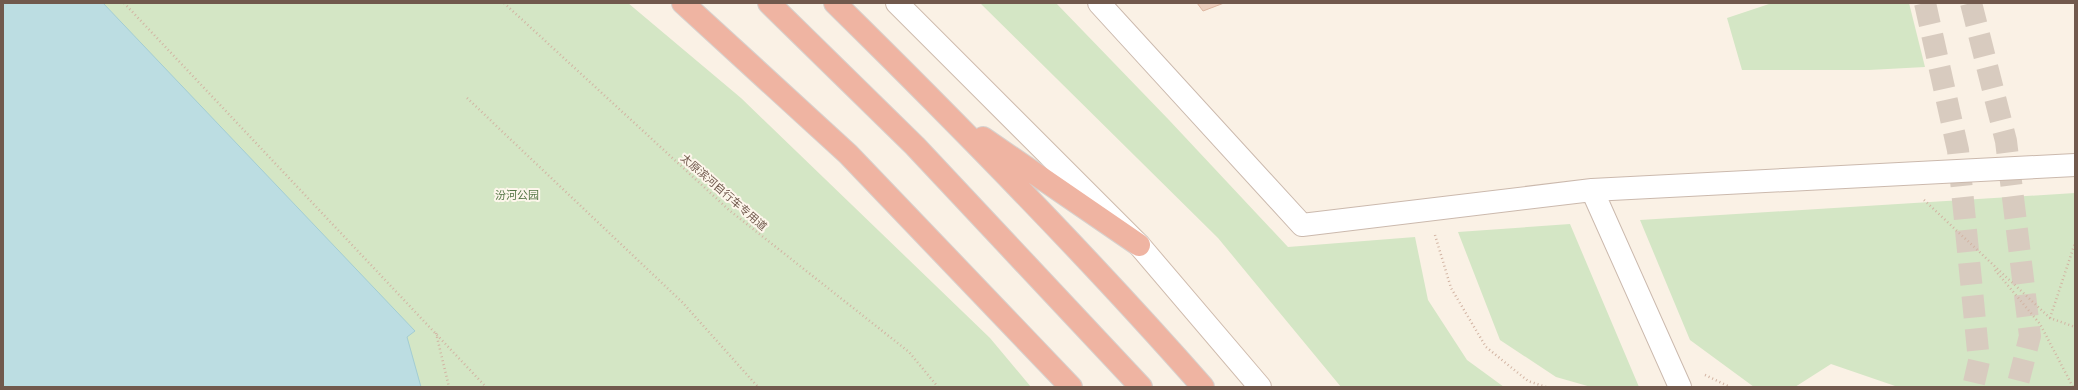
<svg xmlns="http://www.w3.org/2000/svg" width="2078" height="390" font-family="'Asap Condensed','Noto Sans SC',sans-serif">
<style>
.green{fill:#d4e6c5}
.water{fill:#bcdde2;stroke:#a3cdd3}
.building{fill:#edd0bf;stroke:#deb7a1}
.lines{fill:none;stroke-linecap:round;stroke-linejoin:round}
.secondary-tunnel{stroke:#d8cbbf;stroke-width:22;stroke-dasharray:22 11;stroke-linecap:butt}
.street-casing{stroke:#cbb9ad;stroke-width:24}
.secondary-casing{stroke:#cfbbad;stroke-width:24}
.highway-casing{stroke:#d7d1cd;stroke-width:24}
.path{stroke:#d2b4a3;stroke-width:2.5;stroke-dasharray:1 3;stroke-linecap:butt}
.street{stroke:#fff;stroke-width:22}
.secondary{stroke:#fff;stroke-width:22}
.highway{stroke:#efb4a2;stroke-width:22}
.labels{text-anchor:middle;stroke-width:4;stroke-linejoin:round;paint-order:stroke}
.street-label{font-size:11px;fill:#71594d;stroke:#fdf6eb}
.park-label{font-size:11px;fill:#557646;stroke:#fdf6eb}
</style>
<rect width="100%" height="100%" fill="#faf1e5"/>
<path class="green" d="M 3,3 L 628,3 L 741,98 L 990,338 L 1031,387 L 3,387 Z
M 980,3 L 1056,3 L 1169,120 L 1288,247 L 1415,237 L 1428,300 L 1467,360 L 1504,387 L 1341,387 L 1218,238 Z
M 1772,3 L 1909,3 L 1925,67 L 1869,70 L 1742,70 L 1727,18 Z
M 2075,193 L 2075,387 L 1898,387 L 1831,364 L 1795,387 L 1754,387 L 1690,340 L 1640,220 Z
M 1570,224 L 1639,387 L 1591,387 L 1556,377 L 1500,340 L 1458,232 Z"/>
<path class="water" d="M 3,3 L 103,3 L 415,331 L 407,337 L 421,387 L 3,387 Z"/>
<path class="building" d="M 1197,3 L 1224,3 L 1203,11 Z"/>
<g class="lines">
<path class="secondary-tunnel" d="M 1925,3 L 1958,150 L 1979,361 L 1973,387
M 1971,3 L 2006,141 L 2030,336 L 2017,387"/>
<defs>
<path id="street" d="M 1099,3 L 1302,225 L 1592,190 L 2075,165
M 1592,190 L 1680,387"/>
<path id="secondary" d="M 897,3 L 1139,245 L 1260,387"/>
<path id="highway" d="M 683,3 L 848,154 L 1071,387
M 769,3 L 915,146 L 1141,387
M 835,3 C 961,127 1086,254 1203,387
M 983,138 L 1139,245"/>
</defs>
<use href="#street" class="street-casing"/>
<use href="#secondary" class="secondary-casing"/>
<use href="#highway" class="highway-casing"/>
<path class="path" d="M 124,3 L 486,387
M 504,3 L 729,210 L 909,352 L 938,387
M 467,98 L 683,303 L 758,387
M 1924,200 L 2050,318 L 2075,327
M 1435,235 L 1451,288 L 1486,347 L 1528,381 L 1546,387
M 1995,270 L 2040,324 L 2073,387
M 2050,318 L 2075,243
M 436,333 L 449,387
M 1705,375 L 1730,387"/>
<use href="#street" class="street"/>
<use href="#secondary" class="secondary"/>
<use href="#highway" class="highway"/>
</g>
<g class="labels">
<g class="street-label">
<text transform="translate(724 192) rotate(41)" y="4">太原滨河自行车专用道</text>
</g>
<g class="park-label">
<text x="517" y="199">汾河公园</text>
</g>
</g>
<rect width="2078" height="390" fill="none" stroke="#71594d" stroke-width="8"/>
</svg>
